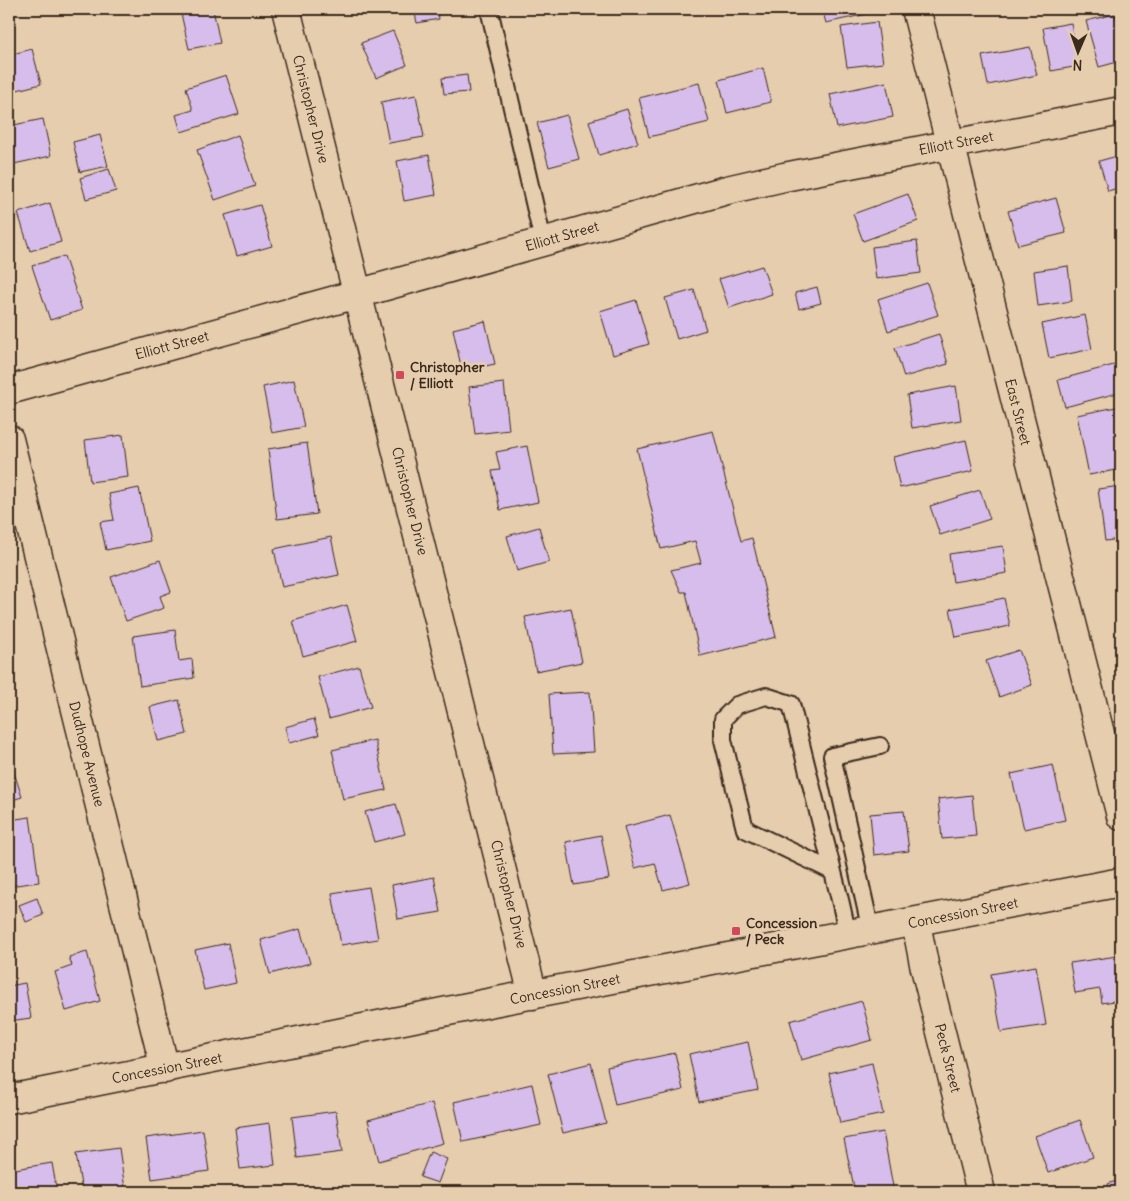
<svg xmlns="http://www.w3.org/2000/svg" width="1130" height="1201" font-family="Delius,sans-serif">
<style>
.building{fill:#d7bdeb;stroke:#3b2a1e}
.lines{fill:none;stroke-linecap:round;stroke-linejoin:round}
.lane-casing{stroke:#3b2a1e;stroke-width:20}
.street-casing{stroke:#3b2a1e;stroke-width:31}
.secondary-casing{stroke:#3b2a1e;stroke-width:31}
.lane{stroke:#e6cdae;stroke-width:16}
.street{stroke:#e6cdae;stroke-width:28}
.secondary{stroke:#e6cdae;stroke-width:28}
.poi-dot{fill:#d1495b;stroke:#e6cdae;stroke-width:2}
.labels{text-anchor:middle;stroke-width:5;stroke-linejoin:round;paint-order:stroke}
.street-label{font-size:14px;fill:#3b2a1e;stroke:#e6cdae}
.poi-label{font-size:14px;font-weight:bold;fill:#3b2a1e;stroke:#e6cdae;text-anchor:start}
</style>
<rect width="100%" height="100%" fill="#e6cdae"/>
<filter id="ink" filterUnits="userSpaceOnUse"><feTurbulence type="fractalNoise" baseFrequency=".02" numOctaves="2"/><feDisplacementMap in="SourceGraphic" scale="10" xChannelSelector="R" yChannelSelector="G"/><feConvolveMatrix kernelMatrix="1 2 1 2 8 2 1 2 1" color-interpolation-filters="sRGB"/></filter>
<g filter="url(#ink)">
<path class="building" d="M 180,9 L 213,9 L 220,43 L 189,49 Z
M 359,9 L 377,9 L 360,13 Z
M 414,9 L 437,9 L 439,19 L 417,23 Z
M 822,9 L 876,9 L 876,12 L 826,23 Z
M 1115,14 L 1121,38 L 1121,61 L 1099,67 L 1086,21 Z
M 877,22 L 883,63 L 847,67 L 841,27 Z
M 1071,23 L 1079,66 L 1051,71 L 1043,28 Z
M 393,31 L 407,65 L 376,78 L 361,43 Z
M 1030,47 L 1037,75 L 988,85 L 982,56 Z
M 32,49 L 41,84 L 9,92 L 9,55 Z
M 763,68 L 771,102 L 727,113 L 719,80 Z
M 226,75 L 239,114 L 181,132 L 176,115 L 193,110 L 186,88 Z
M 467,75 L 469,92 L 444,94 L 442,78 Z
M 886,82 L 893,117 L 837,128 L 830,94 Z
M 699,83 L 709,122 L 649,137 L 639,98 Z
M 416,95 L 424,137 L 389,143 L 381,102 Z
M 627,109 L 638,143 L 599,155 L 589,121 Z
M 567,115 L 579,159 L 549,167 L 537,123 Z
M 43,119 L 51,156 L 9,165 L 9,126 Z
M 100,135 L 108,166 L 80,172 L 73,142 Z
M 238,135 L 255,186 L 215,200 L 197,150 Z
M 429,155 L 436,195 L 404,201 L 397,161 Z
M 1121,155 L 1121,187 L 1108,191 L 1099,161 Z
M 109,169 L 116,191 L 86,199 L 80,178 Z
M 908,194 L 918,221 L 863,241 L 853,214 Z
M 1056,198 L 1066,233 L 1018,245 L 1008,211 Z
M 50,203 L 61,242 L 30,251 L 18,213 Z
M 260,205 L 272,246 L 237,256 L 225,215 Z
M 917,241 L 921,273 L 876,279 L 872,247 Z
M 64,256 L 82,310 L 50,320 L 32,266 Z
M 762,266 L 772,294 L 729,308 L 719,279 Z
M 1068,266 L 1072,301 L 1038,306 L 1034,271 Z
M 927,283 L 938,315 L 888,331 L 878,299 Z
M 817,287 L 821,303 L 799,309 L 795,293 Z
M 694,290 L 706,330 L 677,339 L 665,298 Z
M 636,300 L 649,344 L 613,355 L 600,311 Z
M 1085,315 L 1092,349 L 1049,358 L 1042,324 Z
M 485,321 L 495,364 L 462,371 L 453,329 Z
M 939,334 L 948,364 L 904,377 L 895,348 Z
M 1121,363 L 1121,392 L 1065,407 L 1058,380 Z
M 294,380 L 304,427 L 272,433 L 263,387 Z
M 504,383 L 509,430 L 475,434 L 469,387 Z
M 956,386 L 961,420 L 912,428 L 907,395 Z
M 1121,406 L 1121,469 L 1089,475 L 1077,415 Z
M 713,431 L 741,541 L 752,538 L 776,637 L 700,656 L 686,592 L 681,592 L 671,570 L 701,563 L 695,541 L 661,549 L 637,449 Z
M 123,435 L 128,477 L 90,482 L 85,440 Z
M 966,440 L 973,471 L 900,488 L 893,457 Z
M 307,443 L 317,514 L 277,519 L 268,449 Z
M 527,446 L 538,502 L 500,510 L 492,471 L 500,470 L 496,452 Z
M 1121,486 L 1121,539 L 1105,541 L 1098,489 Z
M 139,488 L 150,541 L 106,550 L 100,522 L 114,520 L 109,494 Z
M 980,490 L 990,519 L 940,535 L 930,506 Z
M 539,527 L 549,562 L 517,571 L 507,536 Z
M 331,537 L 339,575 L 282,587 L 274,549 Z
M 1003,546 L 1007,573 L 953,582 L 949,554 Z
M 160,560 L 171,592 L 160,596 L 164,608 L 126,621 L 111,577 Z
M 1004,598 L 1010,626 L 956,637 L 950,609 Z
M 347,605 L 357,641 L 303,656 L 293,621 Z
M 571,608 L 582,662 L 536,671 L 525,617 Z
M 175,630 L 179,661 L 192,659 L 194,678 L 140,686 L 133,636 Z
M 1019,650 L 1032,685 L 999,697 L 986,661 Z
M 359,666 L 371,707 L 329,719 L 318,677 Z
M 590,692 L 594,752 L 553,754 L 549,694 Z
M 179,700 L 187,734 L 158,741 L 150,707 Z
M 314,719 L 319,735 L 289,743 L 285,727 Z
M 375,740 L 386,790 L 343,799 L 332,750 Z
M 9,757 L 22,797 L 9,801 Z
M 1053,765 L 1065,820 L 1024,829 L 1011,774 Z
M 972,795 L 976,836 L 942,839 L 938,799 Z
M 396,804 L 405,834 L 374,842 L 365,812 Z
M 904,811 L 909,851 L 874,855 L 870,814 Z
M 670,815 L 690,883 L 663,890 L 655,863 L 635,868 L 624,827 Z
M 30,817 L 39,882 L 9,886 L 9,820 Z
M 601,835 L 609,879 L 574,885 L 566,842 Z
M 434,877 L 441,912 L 398,919 L 392,885 Z
M 369,887 L 378,939 L 341,945 L 332,893 Z
M 37,898 L 43,915 L 26,922 L 19,905 Z
M 300,929 L 310,963 L 270,974 L 261,940 Z
M 228,943 L 236,983 L 204,990 L 195,950 Z
M 87,952 L 100,1001 L 66,1011 L 55,972 L 72,966 L 69,957 Z
M 1117,956 L 1121,982 L 1121,1000 L 1102,1003 L 1100,989 L 1075,993 L 1070,963 Z
M 1036,966 L 1046,1025 L 1001,1032 L 991,974 Z
M 25,983 L 31,1018 L 9,1021 L 9,986 Z
M 862,1001 L 872,1040 L 801,1060 L 790,1021 Z
M 748,1042 L 758,1090 L 699,1102 L 689,1054 Z
M 675,1053 L 683,1090 L 615,1105 L 607,1067 Z
M 591,1063 L 606,1123 L 563,1133 L 548,1074 Z
M 872,1063 L 883,1114 L 840,1123 L 829,1073 Z
M 532,1084 L 541,1125 L 463,1142 L 454,1102 Z
M 432,1103 L 443,1143 L 379,1161 L 368,1120 Z
M 336,1111 L 342,1152 L 297,1158 L 292,1117 Z
M 1080,1120 L 1093,1157 L 1048,1173 L 1035,1136 Z
M 270,1123 L 275,1165 L 240,1169 L 235,1128 Z
M 203,1130 L 209,1171 L 152,1179 L 146,1138 Z
M 883,1132 L 894,1192 L 855,1192 L 844,1139 Z
M 119,1148 L 125,1189 L 104,1192 L 82,1192 L 76,1154 Z
M 430,1152 L 447,1159 L 438,1183 L 420,1177 Z
M 52,1163 L 57,1192 L 9,1192 L 9,1170 Z
M 1121,1179 L 1121,1192 L 1111,1192 L 1108,1184 Z"/>
<g class="lines">
<defs>
<path id="lane" d="M 489,9 L 543,241
M 832,871 L 745,829 L 723,740 L 723,719 L 737,705 L 766,696 L 791,704 L 841,904 L 848,936
M 871,931 L 832,756 L 880,746"/>
<path id="street" d="M 916,9 L 1121,816
M 9,390 L 332,301 L 727,190 L 784,177 L 1121,111
M 9,439 L 165,1069
M 916,923 L 924,964 L 981,1192"/>
<path id="secondary" d="M 286,9 L 533,995
M 9,1099 L 493,1002 L 1121,882"/>
</defs>
<use href="#lane" class="lane-casing"/>
<use href="#street" class="street-casing"/>
<use href="#secondary" class="secondary-casing"/>
<use href="#lane" class="lane"/>
<use href="#street" class="street"/>
<use href="#secondary" class="secondary"/>
</g>
</g>
<g class="poi-dot">
<rect x="395" y="370" width="10" height="10" rx="2.5"/>
<rect x="731" y="926" width="10" height="10" rx="2.5"/>
</g>
<g class="labels">
<g class="street-label">
<text transform="translate(311 109) rotate(76)" y="5">Christopher Drive</text>
<text transform="translate(956 143) rotate(-11)" y="5">Elliott Street</text>
<text transform="translate(562 236) rotate(-16)" y="5">Elliott Street</text>
<text transform="translate(172 345) rotate(-15)" y="5">Elliott Street</text>
<text transform="translate(1018 412) rotate(76)" y="5">East Street</text>
<text transform="translate(410 501) rotate(76)" y="5">Christopher Drive</text>
<text transform="translate(87 754) rotate(76)" y="5">Dudhope Avenue</text>
<text transform="translate(509 894) rotate(76)" y="5">Christopher Drive</text>
<text transform="translate(963 913) rotate(-11)" y="5">Concession Street</text>
<text transform="translate(565 989) rotate(-11)" y="5">Concession Street</text>
<text transform="translate(948 1058) rotate(76)" y="5">Peck Street</text>
<text transform="translate(167 1068) rotate(-11)" y="5">Concession Street</text>
</g>
<g class="poi-label">
<text x="410" y="372">Christopher<tspan x="410" dy="16">/ Elliott</tspan></text>
<text x="746" y="928">Concession<tspan x="746" dy="16">/ Peck</tspan></text>
</g>
</g>
<rect width="1130" height="1201" fill="none" stroke="#e6cdae" stroke-width="30"/>
<rect x="15" y="15" width="1100" height="1171" fill="none" stroke="#3b2a1e" stroke-width="2" filter="url(#ink)"/>
<g transform="translate(1078 52) rotate(182)" stroke="#e6cdae" stroke-width="4" paint-order="stroke">
<path d="M0-4L9 19L0 12L-9 19Z" fill="#3b2a1e"/>
<text y="-8" font-size="14" font-weight="bold" text-anchor="middle" fill="#3b2a1e">N</text>
</g>
</svg>
